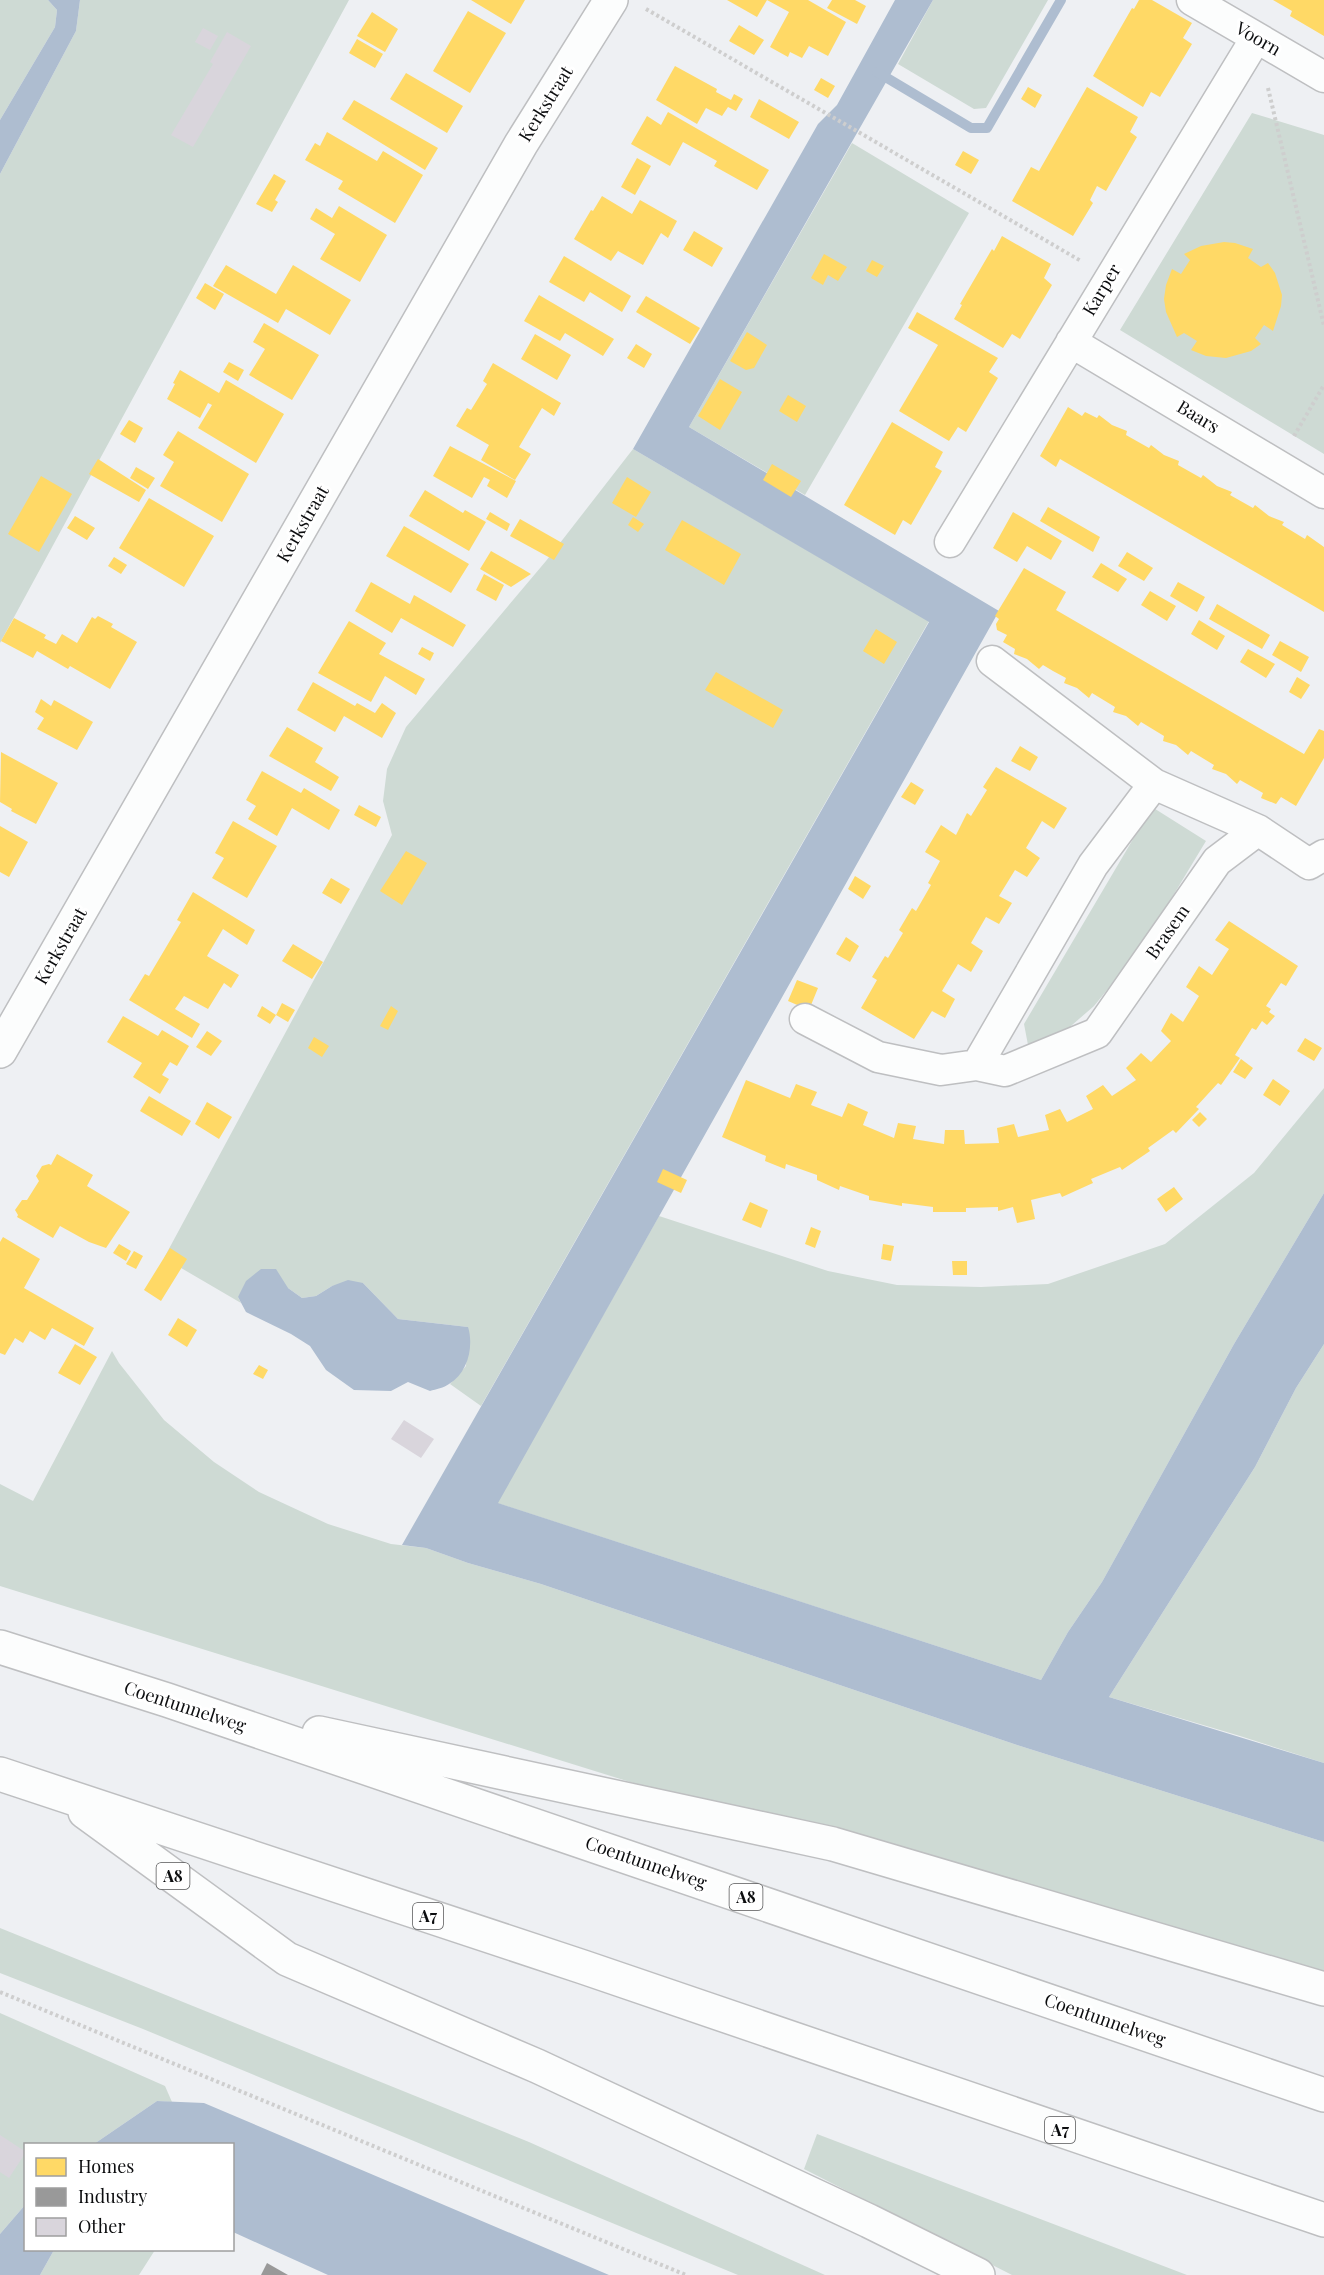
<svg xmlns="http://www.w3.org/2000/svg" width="1324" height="2275" font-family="'Playfair Display',serif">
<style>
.green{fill:#cedad4}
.water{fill:#aebdd0}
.homes{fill:#ffd966}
.industry{fill:#999}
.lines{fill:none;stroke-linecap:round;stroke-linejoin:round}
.stream{stroke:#aebdd0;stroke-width:10}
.building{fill:#d9d5dc}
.street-casing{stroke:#bebfc1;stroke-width:33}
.secondary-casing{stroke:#bebfc1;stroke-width:36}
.highway-casing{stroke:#bebfc1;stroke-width:36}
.path{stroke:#cecece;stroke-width:4;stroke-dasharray:3 3;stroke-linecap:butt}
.street{stroke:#fcfdfd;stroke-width:30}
.secondary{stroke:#fcfdfd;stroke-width:33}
.highway{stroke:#fcfdfd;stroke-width:33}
.labels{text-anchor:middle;stroke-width:6;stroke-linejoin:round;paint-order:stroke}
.shield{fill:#fff;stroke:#555657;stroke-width:1.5}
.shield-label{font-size:16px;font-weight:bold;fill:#0c0d0f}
.street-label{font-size:18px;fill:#0c0d0f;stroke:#fff}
</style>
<rect width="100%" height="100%" fill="#eef0f3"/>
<path class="green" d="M 0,0 L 48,0 L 57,10 L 55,27 L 0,120 Z
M 80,0 L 349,0 L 0,643 L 0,174 L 76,31 Z
M 933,0 L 1048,0 L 986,108 L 974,109 L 898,64 Z
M 1252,113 L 1324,135 L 1324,454 L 1120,330 Z
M 852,143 L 969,213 L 805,495 L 689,427 Z
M 633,449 L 929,621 L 481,1406 L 450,1384 L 466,1366 L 468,1327 L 398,1319 L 363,1283 L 332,1286 L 316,1296 L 302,1298 L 288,1288 L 238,1297 L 241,1303 L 164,1258 L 392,835 L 383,801 L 387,769 L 406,727 L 546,561 Z
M 1152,807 L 1206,841 L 1142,947 L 1094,1006 L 1064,1032 L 1028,1045 L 1024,1024 Z
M 1324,1088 L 1324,1193 L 1234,1344 L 1102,1582 L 1068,1632 L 1041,1680 L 497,1503 L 659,1216 L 828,1271 L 897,1285 L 981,1287 L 1048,1284 L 1165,1244 L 1254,1173 Z
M 1324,1344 L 1324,1763 L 1240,1736 L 1109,1697 L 1255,1467 L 1296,1388 Z
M 112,1351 L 119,1363 L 164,1420 L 214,1462 L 259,1492 L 328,1524 L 391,1544 L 426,1548 L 468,1563 L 541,1584 L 1017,1745 L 1324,1842 L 1324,2003 L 778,1828 L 0,1586 L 0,1484 L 33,1501 Z
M 0,1928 L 529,2142 L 825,2275 L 738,2275 L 143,2029 L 0,1973 Z
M 0,2013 L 165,2086 L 172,2102 L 157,2101 L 94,2144 L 26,2144 L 25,2205 L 0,2234 Z
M 817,2134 L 1187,2275 L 1012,2275 L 804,2169 Z
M 54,2250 L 155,2250 L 139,2275 L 40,2275 Z"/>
<path class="water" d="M 48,0 L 80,0 L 76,31 L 0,174 L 0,120 L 55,27 L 57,10 Z
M 895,0 L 933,0 L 689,427 L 999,611 L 498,1503 L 1041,1680 L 1068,1632 L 1102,1582 L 1234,1344 L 1324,1193 L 1324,1344 L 1296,1388 L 1255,1467 L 1109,1697 L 1324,1763 L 1324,1842 L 1017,1745 L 541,1584 L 468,1563 L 426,1548 L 402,1545 L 929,622 L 633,449 L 818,124 L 837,105 Z
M 261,1269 L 276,1269 L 288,1288 L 302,1298 L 316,1296 L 332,1286 L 348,1280 L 363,1283 L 398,1319 L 468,1327 C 474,1346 468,1373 449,1384 C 444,1388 436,1389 430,1391 L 408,1382 L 391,1391 L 354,1390 L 326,1370 L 310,1346 L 291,1334 L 246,1312 L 238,1297 L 246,1281 Z
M 157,2101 L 204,2103 L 609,2275 L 328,2275 L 233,2232 L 232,2144 L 94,2144 Z
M 25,2205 L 26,2250 L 54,2250 L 40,2275 L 0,2275 L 0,2234 Z"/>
<path class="homes" d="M 471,0 L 525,0 L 511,24 Z
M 727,0 L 767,0 L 757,17 Z
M 767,0 L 808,0 L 846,22 L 828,56 L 809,46 L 802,58 L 790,52 L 788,57 L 770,47 L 789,12 Z
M 832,0 L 855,0 L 866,6 L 857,24 L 827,8 Z
M 1139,0 L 1152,0 L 1192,23 L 1183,38 L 1192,44 L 1160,97 L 1151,92 L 1143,107 L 1093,76 L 1132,8 L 1134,9 Z
M 1273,0 L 1324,0 L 1324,36 L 1290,16 L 1292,11 Z
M 468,11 L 506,33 L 470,93 L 433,71 Z
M 372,12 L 398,29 L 385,52 L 357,36 Z
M 739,25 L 764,40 L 754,55 L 729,41 Z
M 357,39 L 383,54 L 375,68 L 349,53 Z
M 675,66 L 717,89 L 716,92 L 731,100 L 734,94 L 743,99 L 736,111 L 728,107 L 722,116 L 706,108 L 697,124 L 656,100 Z
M 406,73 L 463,106 L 447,133 L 390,99 Z
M 821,78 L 835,86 L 828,98 L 814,90 Z
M 1028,87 L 1042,95 L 1035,108 L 1021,99 Z
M 1087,87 L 1138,117 L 1130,132 L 1137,137 L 1106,191 L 1097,186 L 1090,200 L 1093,203 L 1073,236 L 1012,201 L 1031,167 L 1039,171 Z
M 759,99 L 799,122 L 789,139 L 750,117 Z
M 354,100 L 438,148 L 425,170 L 342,119 Z
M 668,112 L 769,170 L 757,190 L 714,166 L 717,161 L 683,142 L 670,166 L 631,144 L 647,116 L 661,125 Z
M 327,132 L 377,161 L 383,151 L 423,175 L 395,223 L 338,189 L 343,181 L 305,160 L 315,143 L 320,146 Z
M 963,151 L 979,160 L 971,174 L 955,165 Z
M 637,158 L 651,166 L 635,195 L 621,187 Z
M 274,174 L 286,181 L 275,200 L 278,202 L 272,212 L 256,204 Z
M 602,196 L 632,214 L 640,200 L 677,221 L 668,238 L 661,233 L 643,265 L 618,251 L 611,261 L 574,239 L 591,210 L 593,211 Z
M 339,206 L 387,235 L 360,282 L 320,259 L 335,234 L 310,219 L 316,208 L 332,218 Z
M 694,231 L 723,248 L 712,267 L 683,250 Z
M 1002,236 L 1051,264 L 1044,278 L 1052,285 L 1020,339 L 1012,334 L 1003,348 L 954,319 L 962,305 L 960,304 L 992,249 L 994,251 Z
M 1224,242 L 1235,243 L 1253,249 L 1248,258 L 1261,267 L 1268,263 L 1275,273 L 1282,295 L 1281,306 L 1273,331 L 1264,325 L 1255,338 L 1261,344 L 1251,351 L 1226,358 L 1206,356 L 1191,350 L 1197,341 L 1184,333 L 1177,337 L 1166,312 L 1164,299 L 1166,285 L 1172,269 L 1181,274 L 1190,260 L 1184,254 L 1201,246 Z
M 824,254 L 847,267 L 838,281 L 828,275 L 823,285 L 811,278 Z
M 564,256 L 631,296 L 622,312 L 590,292 L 584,302 L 549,282 Z
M 872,260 L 884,266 L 877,277 L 866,271 Z
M 226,265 L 276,294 L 293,265 L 351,300 L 330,335 L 286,309 L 278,323 L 213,286 Z
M 205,283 L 224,294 L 215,310 L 196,298 Z
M 539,295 L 614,339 L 603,356 L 565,333 L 560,341 L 524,321 Z
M 646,296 L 700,328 L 690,344 L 636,312 Z
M 917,312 L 998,358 L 989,372 L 998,378 L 966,432 L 958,427 L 949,441 L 899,411 L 938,345 L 908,328 Z
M 264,323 L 319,355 L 292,400 L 249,375 L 265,349 L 253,342 Z
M 747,332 L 767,345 L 754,368 L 746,370 L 730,361 Z
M 535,334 L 571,355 L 557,380 L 521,359 Z
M 636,344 L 652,354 L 644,368 L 627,358 Z
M 229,362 L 244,370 L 238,381 L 223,372 Z
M 493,363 L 561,403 L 554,416 L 542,408 L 519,447 L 531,454 L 515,480 L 481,460 L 489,445 L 456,426 L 467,408 L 471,410 L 487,384 L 483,381 Z
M 180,370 L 219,393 L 226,380 L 284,414 L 256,463 L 198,428 L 212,405 L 208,403 L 200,418 L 167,399 L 175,384 L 173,383 Z
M 720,379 L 742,392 L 720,430 L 698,416 Z
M 788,395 L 806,406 L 797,422 L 779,411 Z
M 1068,407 L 1082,416 L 1085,412 L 1097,418 L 1099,415 L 1112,425 L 1127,431 L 1126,435 L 1149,448 L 1151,445 L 1164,455 L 1179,461 L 1178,465 L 1201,478 L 1203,475 L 1217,486 L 1232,492 L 1230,495 L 1253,508 L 1255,505 L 1269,516 L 1284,522 L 1282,525 L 1305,539 L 1307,535 L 1324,547 L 1324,612 L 1060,459 L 1056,467 L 1040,456 Z
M 129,420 L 143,428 L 135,443 L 120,434 Z
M 892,422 L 943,452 L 935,467 L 942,471 L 911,525 L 903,520 L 895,535 L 844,505 Z
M 178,431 L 249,474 L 222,522 L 160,486 L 174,462 L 163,455 Z
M 450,446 L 516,481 L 507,498 L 487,486 L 490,480 L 484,477 L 472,498 L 433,476 Z
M 98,459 L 146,490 L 139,502 L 89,474 Z
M 772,464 L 801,481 L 791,497 L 763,480 Z
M 136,467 L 155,478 L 148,489 L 130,478 Z
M 41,476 L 72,494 L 39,552 L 8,534 Z
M 627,477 L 651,492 L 636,517 L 612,503 Z
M 425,490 L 463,513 L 465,510 L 486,522 L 469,551 L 409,516 Z
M 149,498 L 214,536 L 184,587 L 119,548 Z
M 1048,507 L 1100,537 L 1093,552 L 1040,521 Z
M 490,512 L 510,524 L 507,531 L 486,519 Z
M 1013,512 L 1062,541 L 1051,560 L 1027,546 L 1017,562 L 993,548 Z
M 75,516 L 95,528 L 87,540 L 67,528 Z
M 633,517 L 644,524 L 638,532 L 628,525 Z
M 520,519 L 564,544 L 554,560 L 510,536 Z
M 682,520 L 741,554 L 724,585 L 665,550 Z
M 404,526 L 469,564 L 451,593 L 386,556 Z
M 491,551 L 521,568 L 531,574 L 511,587 L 480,569 Z
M 1127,552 L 1153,568 L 1144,581 L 1118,566 Z
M 114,557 L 127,565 L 121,574 L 108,566 Z
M 1101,563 L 1127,579 L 1118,592 L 1092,577 Z
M 1024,568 L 1066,592 L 1056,610 L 1304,754 L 1319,729 L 1324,731 L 1324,758 L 1296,806 L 1281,797 L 1276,804 L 1261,798 L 1263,793 L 1240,780 L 1237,784 L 1226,774 L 1212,769 L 1214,765 L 1191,751 L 1188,755 L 1176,745 L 1163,741 L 1164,736 L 1141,722 L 1138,726 L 1126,716 L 1113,712 L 1115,707 L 1092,693 L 1089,698 L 1077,688 L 1064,683 L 1066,678 L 1053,671 L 1043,665 L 1039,669 L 1027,659 L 1014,654 L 1015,649 L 1003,642 L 1007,635 L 997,630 L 996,624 L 999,619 L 995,616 Z
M 484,574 L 504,585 L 496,601 L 476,590 Z
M 371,582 L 410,604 L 414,595 L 466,625 L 453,647 L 401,618 L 392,633 L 355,611 Z
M 1178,582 L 1205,597 L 1197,612 L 1170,596 Z
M 1150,591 L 1176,606 L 1167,621 L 1141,605 Z
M 1217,604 L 1270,635 L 1262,649 L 1209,619 Z
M 98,616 L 113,624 L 111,627 L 137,642 L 110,689 L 70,666 L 68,669 L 37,651 L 33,658 L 1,641 L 14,618 L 46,635 L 44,638 L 56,644 L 62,634 L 77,643 L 92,617 L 95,619 Z
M 1199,620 L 1225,636 L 1217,650 L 1191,634 Z
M 349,621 L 386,643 L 379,654 L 425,679 L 416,695 L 385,676 L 371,702 L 318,673 Z
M 876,629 L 897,642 L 884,664 L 863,651 Z
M 1280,641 L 1309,657 L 1301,672 L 1272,655 Z
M 422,647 L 434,653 L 430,661 L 418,654 Z
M 1248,649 L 1275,664 L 1266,678 L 1240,662 Z
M 716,672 L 783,710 L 773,728 L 705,690 Z
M 1297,677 L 1310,685 L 1301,699 L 1289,692 Z
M 313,682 L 355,706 L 357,703 L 375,713 L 382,703 L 396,713 L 382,738 L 344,716 L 335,732 L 297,710 Z
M 41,699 L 51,706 L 54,700 L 93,722 L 77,750 L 37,729 L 44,718 L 35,712 Z
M 287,727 L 323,748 L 315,762 L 339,777 L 331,791 L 269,756 Z
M 1020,746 L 1038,757 L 1030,771 L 1011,761 Z
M 1,752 L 58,783 L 36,824 L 11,811 L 12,809 L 0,802 Z
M 996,767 L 1067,808 L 1054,829 L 1042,821 L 1026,848 L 1040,858 L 1027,877 L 1015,870 L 999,896 L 1012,903 L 999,924 L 986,917 L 971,943 L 983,951 L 971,972 L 958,964 L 942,991 L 955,999 L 945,1018 L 932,1011 L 914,1039 L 861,1008 L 877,980 L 872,977 L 885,956 L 888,958 L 903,933 L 899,930 L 912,908 L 916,911 L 931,885 L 928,883 L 940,861 L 925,852 L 941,825 L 956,835 L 967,813 L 971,816 L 987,790 L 983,787 Z
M 262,771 L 301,793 L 304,788 L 340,810 L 329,830 L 292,808 L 277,836 L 248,819 L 256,806 L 246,800 Z
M 911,782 L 924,790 L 915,805 L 901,797 Z
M 359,805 L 381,817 L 376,827 L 354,815 Z
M 233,821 L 277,846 L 247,898 L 212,878 L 224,858 L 215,853 Z
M 0,826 L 28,842 L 9,877 L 0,872 Z
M 406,851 L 427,863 L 402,905 L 380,891 Z
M 855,876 L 871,886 L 863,899 L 848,889 Z
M 331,878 L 350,889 L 341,904 L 322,893 Z
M 193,892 L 255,930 L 247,945 L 223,929 L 207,956 L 239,975 L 231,988 L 224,983 L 208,1009 L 184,996 L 175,1009 L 200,1024 L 192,1038 L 129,1000 L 145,974 L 149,976 L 181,922 L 177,920 Z
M 1229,921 L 1298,966 L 1286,986 L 1281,983 L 1266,1006 L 1271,1009 L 1269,1012 L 1275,1016 L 1267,1025 L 1262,1021 L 1256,1030 L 1252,1028 L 1235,1055 L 1240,1058 L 1221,1085 L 1218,1083 L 1196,1107 L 1199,1109 L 1176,1133 L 1173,1130 L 1148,1148 L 1150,1151 L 1122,1170 L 1120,1167 L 1091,1179 L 1093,1183 L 1062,1197 L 1060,1193 L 1031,1200 L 1035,1219 L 1017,1223 L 1013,1207 L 998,1211 L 998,1207 L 966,1208 L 966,1212 L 933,1212 L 933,1207 L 902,1203 L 902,1206 L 869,1200 L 869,1196 L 840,1186 L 839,1190 L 817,1180 L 817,1175 L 786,1164 L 785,1169 L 765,1161 L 766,1156 L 722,1137 L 746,1080 L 790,1098 L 796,1084 L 817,1092 L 811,1105 L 842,1117 L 848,1103 L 868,1112 L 863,1125 L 894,1138 L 898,1123 L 916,1126 L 913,1139 L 944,1144 L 945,1130 L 964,1130 L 965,1144 L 999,1143 L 997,1128 L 1014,1124 L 1018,1137 L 1049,1130 L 1045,1115 L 1060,1109 L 1067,1122 L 1093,1109 L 1086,1096 L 1103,1085 L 1112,1096 L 1136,1080 L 1126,1068 L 1141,1053 L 1151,1062 L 1171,1041 L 1161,1031 L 1171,1013 L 1183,1022 L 1199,996 L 1186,987 L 1199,966 L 1212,975 L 1229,949 L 1215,940 Z
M 846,937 L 859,946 L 850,962 L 836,954 Z
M 293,944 L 323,962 L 312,979 L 282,961 Z
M 797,980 L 818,988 L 809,1010 L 788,1001 Z
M 282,1003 L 295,1010 L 288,1022 L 276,1015 Z
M 262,1006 L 276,1015 L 270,1024 L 257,1016 Z
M 391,1006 L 398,1011 L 388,1030 L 380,1026 Z
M 123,1016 L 158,1036 L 162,1030 L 189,1046 L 177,1066 L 170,1062 L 162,1075 L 169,1079 L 160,1094 L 133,1077 L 142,1063 L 107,1042 Z
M 207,1031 L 222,1041 L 211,1056 L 196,1047 Z
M 314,1037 L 329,1046 L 322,1057 L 308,1048 Z
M 1305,1038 L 1322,1048 L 1314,1061 L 1297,1051 Z
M 1241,1059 L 1253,1068 L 1245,1079 L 1233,1072 Z
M 1273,1079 L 1290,1091 L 1280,1106 L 1263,1095 Z
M 149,1096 L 191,1121 L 182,1136 L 140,1111 Z
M 207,1102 L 232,1117 L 219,1139 L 195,1124 Z
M 1200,1112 L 1207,1119 L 1199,1127 L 1192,1120 Z
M 57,1154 L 93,1175 L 87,1186 L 130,1212 L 106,1248 L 89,1242 L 60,1226 L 53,1238 L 17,1217 L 18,1215 L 15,1210 L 22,1200 L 27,1200 L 39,1181 L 36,1176 L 42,1166 L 49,1164 L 51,1165 Z
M 663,1169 L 687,1180 L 681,1193 L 657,1182 Z
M 1174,1187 L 1183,1199 L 1166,1212 L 1157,1199 Z
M 750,1202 L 768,1210 L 761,1228 L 742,1220 Z
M 811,1227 L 821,1231 L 815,1248 L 805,1244 Z
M 3,1237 L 40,1259 L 24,1288 L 94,1328 L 84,1346 L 52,1328 L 45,1340 L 30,1331 L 23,1343 L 15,1338 L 5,1355 L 0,1353 L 0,1242 Z
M 119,1244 L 131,1251 L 126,1261 L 113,1253 Z
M 883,1244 L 894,1246 L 891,1261 L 881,1259 Z
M 170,1248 L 187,1259 L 161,1301 L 144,1290 Z
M 134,1251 L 143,1256 L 136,1269 L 126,1264 Z
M 952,1261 L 967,1261 L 967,1275 L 953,1275 Z
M 178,1318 L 197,1330 L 187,1347 L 168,1335 Z
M 75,1344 L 97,1357 L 80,1385 L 58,1373 Z
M 259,1365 L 268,1370 L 263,1379 L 253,1374 Z"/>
<path class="industry" d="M 267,2263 L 288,2275 L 261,2275 Z"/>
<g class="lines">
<path class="stream" d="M 877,72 L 971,128 L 987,128 L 1061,0"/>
</g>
<path class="building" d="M 203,28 L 218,36 L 210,50 L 195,42 Z
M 227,32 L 251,46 L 193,147 L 171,135 L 213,64 L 210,62 Z
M 404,1420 L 434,1439 L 421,1458 L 391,1439 Z
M 0,2135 L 26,2152 L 9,2178 L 0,2172 Z"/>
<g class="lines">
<defs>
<path id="street" d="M 1192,0 L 1324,77
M 1071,342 L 1324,493
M 950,542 L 1256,38
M 992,661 L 1154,784 L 1258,830 L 1309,864 L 1324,855
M 805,1019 L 878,1057 L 941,1070 L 977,1065 L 1005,1071 L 1097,1033 L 1217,861 L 1258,830
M 977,1065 L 1093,865 L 1154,784"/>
<path id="secondary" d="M 0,1051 L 521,144 L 611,0"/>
<path id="highway" d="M 0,1647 L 167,1700 L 1324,2095
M 319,1733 L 833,1844 L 1324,1989
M 0,1774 L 583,1967 L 1324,2220
M 85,1812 L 287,1959 L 537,2066 L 869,2221 L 978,2275"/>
</defs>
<use href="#street" class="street-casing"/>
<use href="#secondary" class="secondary-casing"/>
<use href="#highway" class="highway-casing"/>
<path class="path" d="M 646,9 L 1081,261
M 1268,88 L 1324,326
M 1294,436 L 1324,385
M 0,1992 L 686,2275"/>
<use href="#street" class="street"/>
<use href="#secondary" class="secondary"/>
<use href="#highway" class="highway"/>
</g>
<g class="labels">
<g class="shield">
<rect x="156.5" y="1863" width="33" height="26" rx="4.5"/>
<rect x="729.5" y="1884" width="33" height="26" rx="4.5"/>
<rect x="413" y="1903" width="30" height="26" rx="4.5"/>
<rect x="1045" y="2117" width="30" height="26" rx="4.5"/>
</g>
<g class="shield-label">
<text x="173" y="1882">A8</text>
<text x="746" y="1903">A8</text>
<text x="428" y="1922">A7</text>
<text x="1060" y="2136">A7</text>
</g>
<g class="street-label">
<text transform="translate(1258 39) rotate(30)" y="6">Voorn</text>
<text transform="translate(546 104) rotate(-58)" y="6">Kerkstraat</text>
<text transform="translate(1102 290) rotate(-59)" y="6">Karper</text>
<text transform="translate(1198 417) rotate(31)" y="6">Baars</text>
<text transform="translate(303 524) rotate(-60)" y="6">Kerkstraat</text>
<text transform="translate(1168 932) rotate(-55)" y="6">Brasem</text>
<text transform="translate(61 946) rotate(-60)" y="6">Kerkstraat</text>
<text transform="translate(185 1707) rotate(18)" y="6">Coentunnelweg</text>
<text transform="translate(646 1863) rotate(19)" y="6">Coentunnelweg</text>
<text transform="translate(1105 2020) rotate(19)" y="6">Coentunnelweg</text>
</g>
</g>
<rect x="24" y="2143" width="210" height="108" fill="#ffffff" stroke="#9e9e9f" stroke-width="1.5"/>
<rect x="36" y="2158" width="30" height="18" fill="#ffd966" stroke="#9e9e9f" stroke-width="1.5"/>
<text x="78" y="2173" font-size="18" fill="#0c0d0f">Homes</text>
<rect x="36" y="2188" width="30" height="18" fill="#999999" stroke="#9e9e9f" stroke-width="1.5"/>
<text x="78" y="2203" font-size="18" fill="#0c0d0f">Industry</text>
<rect x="36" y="2218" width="30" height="18" fill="#d9d5dc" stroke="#9e9e9f" stroke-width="1.5"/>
<text x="78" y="2233" font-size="18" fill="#0c0d0f">Other</text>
</svg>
